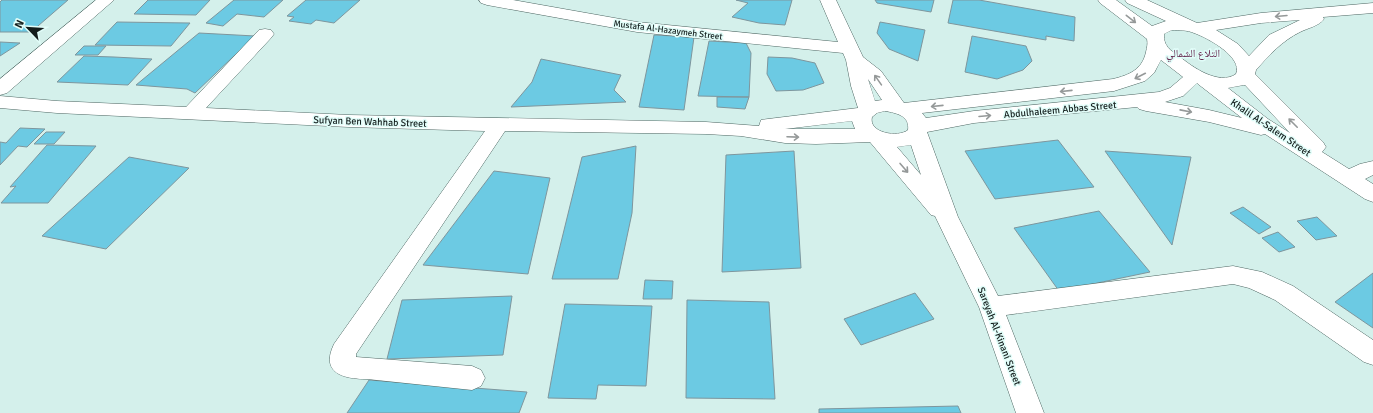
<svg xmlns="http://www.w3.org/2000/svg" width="1373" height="413" font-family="Signika,'Noto Naskh Arabic',sans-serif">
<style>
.building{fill:#6ccae3;stroke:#7e969d}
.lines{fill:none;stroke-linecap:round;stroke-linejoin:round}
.minor-casing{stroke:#4e6763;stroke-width:1}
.minor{fill:#fff;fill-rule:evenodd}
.oneway{stroke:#959999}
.labels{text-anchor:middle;stroke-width:3;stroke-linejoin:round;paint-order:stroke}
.far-street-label{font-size:9px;fill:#131d1c;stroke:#e1fdf9}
.street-label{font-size:10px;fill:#131d1c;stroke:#e1fdf9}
.neighbourhood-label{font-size:11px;fill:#682b51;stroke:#e1fdf9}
</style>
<rect width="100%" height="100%" fill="#d4f0eb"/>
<path class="building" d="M 2,0 L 68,0 L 31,32 L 0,32 L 0,2 Z
M 148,0 L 210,0 L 196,15 L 134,14 Z
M 234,0 L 283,0 L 264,17 L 237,14 L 223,26 L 206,23 Z
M 306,0 L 360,0 L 334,23 L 316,20 L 311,24 L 289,21 L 294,17 L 287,16 Z
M 736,0 L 792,0 L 785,25 L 759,23 L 732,17 L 748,3 Z
M 875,0 L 934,0 L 931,12 L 877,3 Z
M 953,0 L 979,0 L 1075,17 L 1074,41 L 1046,36 L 1046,40 L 948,23 Z
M 117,22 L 190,23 L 171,46 L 95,45 Z
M 880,22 L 925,30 L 918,61 L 889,49 L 877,33 Z
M 199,33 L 255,36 L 195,93 L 187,89 L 136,85 Z
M 654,35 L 694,37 L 684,110 L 639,107 Z
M 972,36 L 1026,46 L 1032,61 L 1023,70 L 997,79 L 965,72 Z
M 709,41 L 746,43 L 751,53 L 749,97 L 698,96 Z
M 0,42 L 20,43 L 0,56 Z
M 84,46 L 106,46 L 98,55 L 75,55 Z
M 84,56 L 114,57 L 152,59 L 128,85 L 57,82 Z
M 768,57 L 792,58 L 815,63 L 824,83 L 803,90 L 776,91 L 767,74 Z
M 541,59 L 621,75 L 614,90 L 626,102 L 511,107 L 532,82 Z
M 717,97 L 749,97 L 745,109 L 717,107 Z
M 20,128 L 45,129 L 27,147 L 18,146 L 0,165 L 0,142 L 6,143 Z
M 46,132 L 65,132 L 54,144 L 34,144 Z
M 1058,140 L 1094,187 L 995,199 L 965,151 Z
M 47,145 L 96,146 L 48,203 L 1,203 L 16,186 L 10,187 Z
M 636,146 L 632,213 L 618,279 L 552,279 L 582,157 Z
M 794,151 L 801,268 L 722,272 L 726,155 Z
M 1105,151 L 1191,157 L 1172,245 Z
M 129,157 L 189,168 L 106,249 L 42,236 Z
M 494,171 L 550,178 L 528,274 L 423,265 Z
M 1243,207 L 1271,227 L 1259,234 L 1230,213 Z
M 1099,211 L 1150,272 L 1059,291 L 1014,228 Z
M 1317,217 L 1337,236 L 1316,240 L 1297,221 Z
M 1278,232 L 1295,247 L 1279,252 L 1262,238 Z
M 1373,273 L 1373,328 L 1335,302 Z
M 645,280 L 673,281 L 672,299 L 643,299 Z
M 915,293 L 934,319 L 861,345 L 844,319 Z
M 512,296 L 503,355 L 387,359 L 402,300 Z
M 687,300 L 769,302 L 775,399 L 686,398 Z
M 565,304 L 652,306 L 646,386 L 598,385 L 596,399 L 548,398 Z
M 369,380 L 527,392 L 519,413 L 347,413 Z
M 958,406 L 961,413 L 819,413 L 819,409 Z"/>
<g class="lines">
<defs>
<path id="minor" d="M 96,0 L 114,0 L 7,93 L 0,95 L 0,79 Z
M 479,0 L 513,0 L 637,22 L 838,42 L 820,0 L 836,0 L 863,57 L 881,71 L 904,103 L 1113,79 C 1129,75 1142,70 1146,52 C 1147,47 1148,44 1147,39 L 1100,3 L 1098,0 L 1116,0 L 1152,26 L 1166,21 L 1127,3 L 1125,0 L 1147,0 L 1197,23 L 1261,13 L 1373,3 L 1373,13 L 1323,17 L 1324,19 C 1319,26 1308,28 1300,32 C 1282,41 1269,55 1256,70 L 1255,74 L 1323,142 L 1326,147 L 1322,152 L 1349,169 L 1360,164 L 1373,161 L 1373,175 L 1365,179 L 1373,184 L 1373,202 L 1365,199 L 1265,134 L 1261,135 L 1209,122 L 1146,111 L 1139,109 L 1137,107 L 974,123 L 927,132 L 958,217 L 998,296 L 1233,266 L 1262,272 L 1293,286 L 1373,340 L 1373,365 L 1364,362 L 1275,300 L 1249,288 L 1233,284 L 1006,315 L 1044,413 L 1016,413 L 979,307 L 935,216 L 931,215 L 870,142 L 816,144 L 785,143 L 741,136 L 706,134 L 505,131 L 356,354 L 356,357 L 472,366 L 481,370 L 485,378 L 481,386 L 472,390 L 367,379 C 343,379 320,373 334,344 L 485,131 L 349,127 L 57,113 L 0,108 L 0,96 L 57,101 L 186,107 L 259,30 L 265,29 L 271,30 L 274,34 L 271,38 L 206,108 L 349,115 L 706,122 L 759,126 L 761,120 L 768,119 L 858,108 L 851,86 L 846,60 L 843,53 L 637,32 L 487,5 L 481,3 ZM 1300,20 L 1269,35 L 1249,56 L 1238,44 L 1216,30 L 1261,23 ZM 1172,30 C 1179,30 1187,30 1194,33 C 1208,38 1243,57 1236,74 C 1219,86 1192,67 1179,56 C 1175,53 1169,50 1167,46 C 1164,42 1164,38 1164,34 ZM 1161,60 L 1183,77 L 1170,88 L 1159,92 L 974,111 L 926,118 L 922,113 L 1114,91 L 1145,81 L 1154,73 ZM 868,79 L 882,100 L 875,101 ZM 1197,83 L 1198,84 L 1242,118 L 1209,110 L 1165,102 L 1183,96 ZM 1244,85 L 1245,85 L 1290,133 L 1268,119 L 1228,88 ZM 885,111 C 897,113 910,116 908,130 C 898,138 868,133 872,117 L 877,113 ZM 852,121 L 855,129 L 785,129 ZM 911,145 L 921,175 L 897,147 Z"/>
</defs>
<use href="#minor" class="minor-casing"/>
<use href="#minor" class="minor"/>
</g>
<defs><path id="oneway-shaft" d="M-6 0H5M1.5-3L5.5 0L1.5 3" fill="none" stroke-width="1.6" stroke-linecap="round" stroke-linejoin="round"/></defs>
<g class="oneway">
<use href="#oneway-shaft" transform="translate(1281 16) rotate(175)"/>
<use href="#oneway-shaft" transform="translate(1131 19) rotate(38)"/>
<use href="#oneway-shaft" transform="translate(1140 76) rotate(153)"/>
<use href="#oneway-shaft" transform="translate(878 80) rotate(-125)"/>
<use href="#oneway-shaft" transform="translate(1066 91) rotate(174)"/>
<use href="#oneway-shaft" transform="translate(937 106) rotate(174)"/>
<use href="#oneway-shaft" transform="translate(1186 111) rotate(11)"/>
<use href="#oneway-shaft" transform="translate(985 116) rotate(-5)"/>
<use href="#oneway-shaft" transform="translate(1293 123) rotate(-135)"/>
<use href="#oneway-shaft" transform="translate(793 137) rotate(2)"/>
<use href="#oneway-shaft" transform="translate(904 168) rotate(49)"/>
</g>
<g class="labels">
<g class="far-street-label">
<text transform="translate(668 30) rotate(7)" y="3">Mustafa Al-Hazaymeh Street</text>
</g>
<g class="street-label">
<text transform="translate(1060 109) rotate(-5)" y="4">Abdulhaleem Abbas Street</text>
<text transform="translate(370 121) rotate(2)" y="4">Sufyan Ben Wahhab Street</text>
<text transform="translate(1271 127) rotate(34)" y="4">Khalil Al-Salem Street</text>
<text transform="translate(1000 336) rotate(69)" y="4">Sareyah Al-Kinani Street</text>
</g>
<g class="neighbourhood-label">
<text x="1193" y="57">التلاع الشمالي</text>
</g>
</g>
<g transform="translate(28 28) rotate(295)" stroke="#e1fdf9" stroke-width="3" paint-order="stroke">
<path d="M0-3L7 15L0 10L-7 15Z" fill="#131d1c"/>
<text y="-6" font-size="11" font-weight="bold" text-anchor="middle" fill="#131d1c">N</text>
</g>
</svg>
